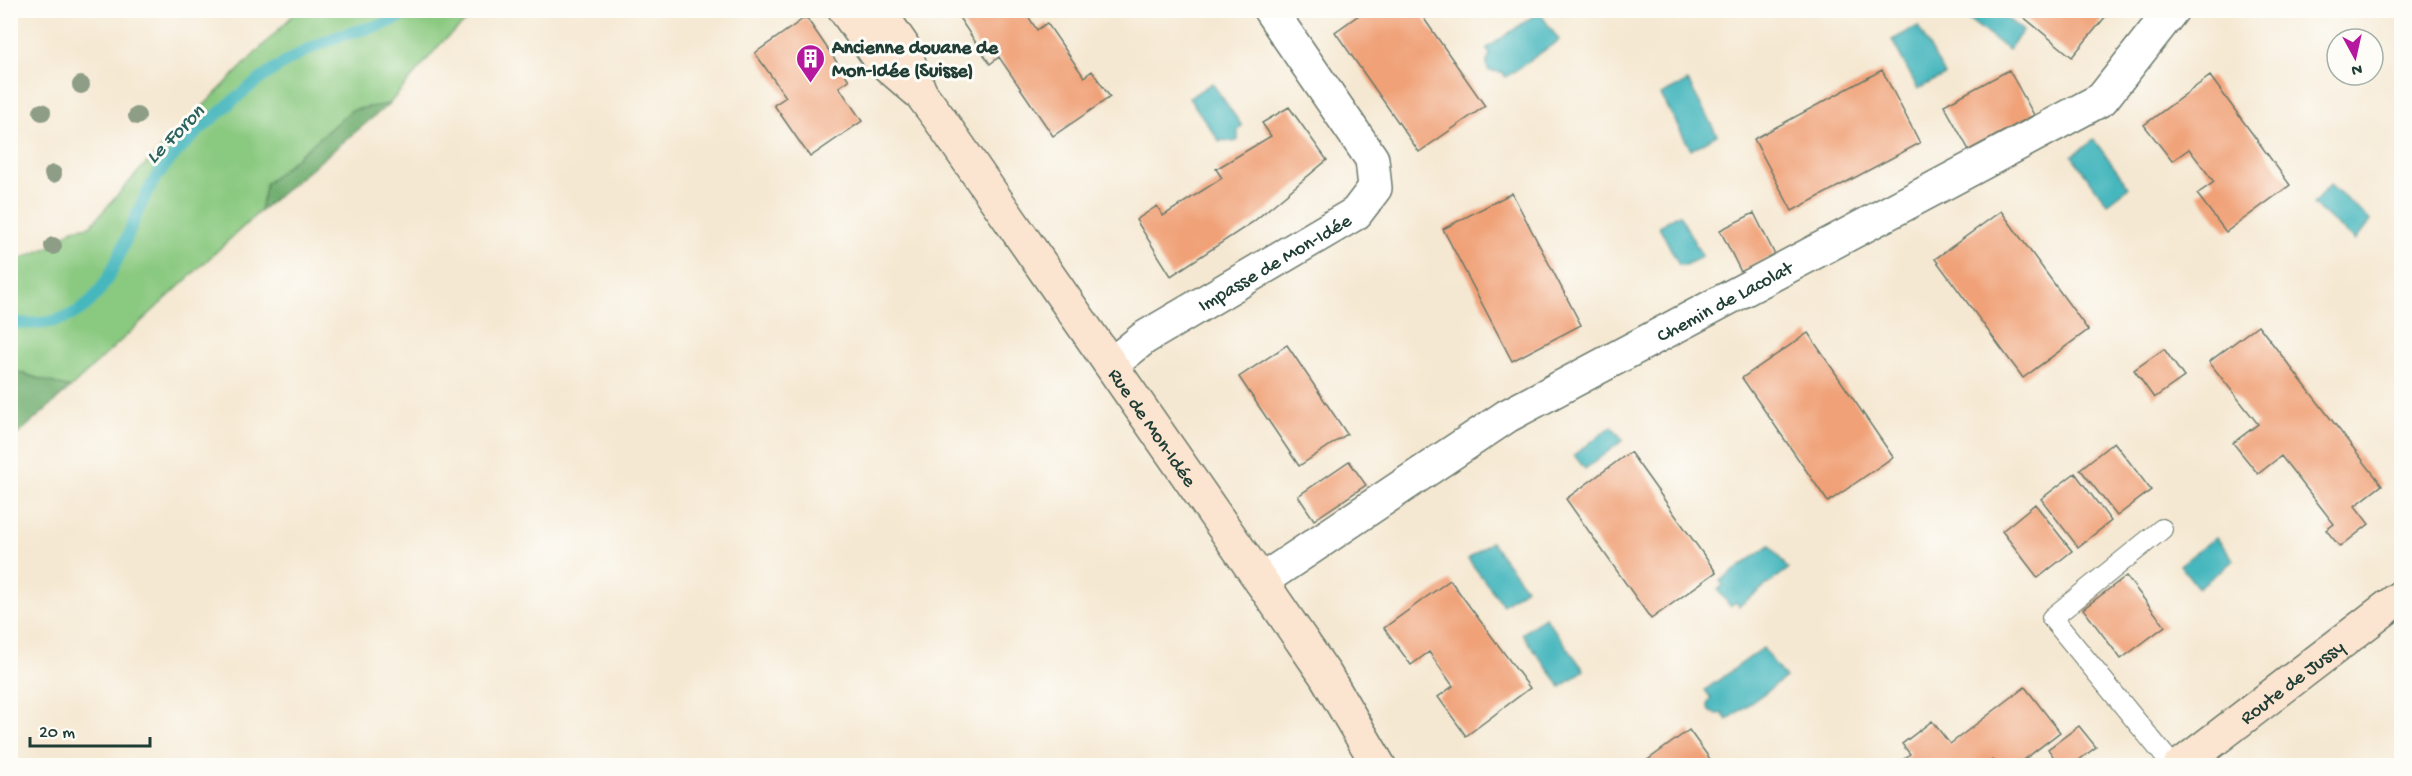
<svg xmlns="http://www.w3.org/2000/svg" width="2412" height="776" font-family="'Gochi Hand',sans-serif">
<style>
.green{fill:#8ac980;stroke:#54835a;stroke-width:1.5}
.forest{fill:#6fad6e;stroke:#477551;stroke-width:1.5}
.water{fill:#47b7be;stroke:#337a79;stroke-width:1.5}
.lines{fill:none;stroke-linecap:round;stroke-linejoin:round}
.stream{stroke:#47b7be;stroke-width:12}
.building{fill:#f0a177}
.lane-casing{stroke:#6a796b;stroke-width:22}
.street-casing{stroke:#6a796b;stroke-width:36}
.secondary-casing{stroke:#6a796b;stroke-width:36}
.lane{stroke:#fff;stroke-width:20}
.street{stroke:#fff;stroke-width:33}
.secondary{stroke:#fce5d0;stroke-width:33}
.tree{fill:#8e9d86}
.labels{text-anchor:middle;stroke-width:6;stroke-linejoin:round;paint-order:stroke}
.poi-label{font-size:20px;font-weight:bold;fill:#1f3d34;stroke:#fdfcf7;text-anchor:start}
.street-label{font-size:20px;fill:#1f3d34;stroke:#fdfcf7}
.water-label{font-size:21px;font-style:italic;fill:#2b625d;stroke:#fdfcf7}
</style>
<rect width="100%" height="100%" fill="#fdfcf7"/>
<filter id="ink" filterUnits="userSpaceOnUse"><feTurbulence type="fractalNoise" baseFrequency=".0167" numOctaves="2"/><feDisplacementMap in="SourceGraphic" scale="12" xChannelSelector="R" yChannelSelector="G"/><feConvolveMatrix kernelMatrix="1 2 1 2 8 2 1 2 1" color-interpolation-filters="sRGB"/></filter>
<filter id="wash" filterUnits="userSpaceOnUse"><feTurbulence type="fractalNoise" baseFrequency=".008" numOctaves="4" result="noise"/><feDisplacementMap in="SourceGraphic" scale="24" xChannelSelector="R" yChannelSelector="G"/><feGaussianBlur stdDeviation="1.35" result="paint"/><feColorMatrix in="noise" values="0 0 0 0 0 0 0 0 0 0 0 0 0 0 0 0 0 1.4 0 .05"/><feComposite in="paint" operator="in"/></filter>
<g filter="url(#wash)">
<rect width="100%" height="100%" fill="#f5e8d2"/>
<path class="green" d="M 297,11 L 479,11 L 443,41 L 389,104 L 352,110 L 266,184 L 260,211 L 70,388 L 11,370 L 10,259 L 23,258 L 49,247 L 73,229 L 90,226 L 139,171 Z"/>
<path class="forest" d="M 389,104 L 260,211 L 266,184 L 352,110 Z
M 10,370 L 70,388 L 11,440 L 10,440 Z"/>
<path class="water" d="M 1964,11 L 1997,11 L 2023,31 L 2008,50 L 1962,14 Z
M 1539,12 L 1559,40 L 1506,77 L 1502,72 L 1489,71 L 1486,64 L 1490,54 L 1486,49 Z
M 1918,26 L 1945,75 L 1918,89 L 1892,40 Z
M 1688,81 L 1717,135 L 1691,150 L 1661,95 Z
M 1212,83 L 1242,126 L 1238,130 L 1238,140 L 1234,142 L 1223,140 L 1220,142 L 1189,98 Z
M 2094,140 L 2129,187 L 2107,204 L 2072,156 Z
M 2330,185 L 2371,221 L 2355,241 L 2313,204 Z
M 1679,214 L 1701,254 L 1700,258 L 1685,265 L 1679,265 L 1659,226 Z
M 1612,426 L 1623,440 L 1585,469 L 1574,455 Z
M 2216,537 L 2234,560 L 2198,588 L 2180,565 Z
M 1491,542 L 1526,588 L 1503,605 L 1468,559 Z
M 1770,545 L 1788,569 L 1739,606 L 1736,602 L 1730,606 L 1718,590 L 1723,585 L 1720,581 Z
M 1545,617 L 1584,670 L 1561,687 L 1522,634 Z
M 1763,648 L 1785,678 L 1727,720 L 1722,713 C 1713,716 1707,711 1708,702 L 1711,698 L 1705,690 Z"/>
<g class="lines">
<path class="stream" d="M 10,322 C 109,336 113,255 149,189 C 162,164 199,130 220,112 C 253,82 292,54 334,38 C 350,32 365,29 382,25 C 393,21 405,15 415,10"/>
</g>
<g id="blocks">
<path class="building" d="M 954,10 L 1024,10 L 1037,30 L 1047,23 L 1084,77 L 1092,71 L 1110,97 L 1053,136 L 999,57 L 990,64 Z
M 1366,10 L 1418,10 L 1485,106 L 1419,152 L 1335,32 Z
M 2015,10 L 2111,10 L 2072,57 Z
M 806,17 L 849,80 L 839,87 L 862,121 L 810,157 L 774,105 L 786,97 L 755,53 Z
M 1882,70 L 1920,143 L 1792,211 L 1754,139 Z
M 2009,70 L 2034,115 L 1969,150 L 1944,105 Z
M 2210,76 L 2290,185 L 2226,232 L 2197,194 L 2214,182 L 2189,149 L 2172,161 L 2144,125 Z
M 1289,107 L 1327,160 L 1253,222 L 1171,276 L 1136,220 L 1157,206 L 1163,216 L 1222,178 L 1216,169 L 1271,136 L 1262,123 Z
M 1512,193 L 1581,325 L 1512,361 L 1443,229 Z
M 2001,211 L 2088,330 L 2023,378 L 1935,259 Z
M 1754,213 L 1775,255 L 1741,272 L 1720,230 Z
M 2258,325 L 2382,485 L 2355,506 L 2369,524 L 2340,547 L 2326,530 L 2334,524 L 2281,456 L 2258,474 L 2233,443 L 2258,424 L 2209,362 Z
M 1808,333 L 1893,457 L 1828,502 L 1742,378 Z
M 1287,345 L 1347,434 L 1299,466 L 1239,377 Z
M 2164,349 L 2184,377 L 2154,398 L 2134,370 Z
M 2114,442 L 2151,490 L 2117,516 L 2080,469 Z
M 1630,452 L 1716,572 L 1651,619 L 1566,499 Z
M 1349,461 L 1366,485 L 1314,520 L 1298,496 Z
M 2075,473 L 2111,521 L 2078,547 L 2041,499 Z
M 2035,504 L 2072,551 L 2038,578 L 2002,531 Z
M 2126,576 L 2165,626 L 2121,659 L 2083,609 Z
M 1450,580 L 1530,688 L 1466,736 L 1438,697 L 1453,686 L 1429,652 L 1411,665 L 1384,628 Z
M 2025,687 L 2060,732 L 2016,766 L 1996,766 L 1992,760 L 1985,766 L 1895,766 L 1910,754 L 1902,744 L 1932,721 L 1950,744 Z
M 2079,726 L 2096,747 L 2071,766 L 2060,766 L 2048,749 Z
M 1689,730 L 1715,766 L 1643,766 L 1642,764 Z
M 2339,760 L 2345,766 L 2333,766 Z"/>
</g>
</g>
<g filter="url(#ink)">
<use href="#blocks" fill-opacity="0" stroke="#6a796b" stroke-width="1.5"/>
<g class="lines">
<defs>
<path id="lane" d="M 2162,529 L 2052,618 L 2173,766"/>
<g id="street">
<path id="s1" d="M 1112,364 L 1144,338 L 1356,213 L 1375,188 L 1372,159 L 1270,10"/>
<path id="s2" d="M 1261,581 L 1507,416 L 2102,99 L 2172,10"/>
</g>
<g id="secondary">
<path id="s3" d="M 845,10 L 880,59 L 921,94 L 939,118 L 1261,581 L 1326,676 L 1379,766"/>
<path d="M 878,10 L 902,45 L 920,92"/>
<path id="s4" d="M 2180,766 L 2402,596"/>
</g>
</defs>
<use href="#lane" class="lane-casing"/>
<use href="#street" class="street-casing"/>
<use href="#secondary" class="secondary-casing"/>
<use href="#lane" class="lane"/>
<use href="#street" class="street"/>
<use href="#secondary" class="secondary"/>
</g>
<g class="tree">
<circle cx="81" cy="85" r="9"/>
<circle cx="42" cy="112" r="9"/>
<circle cx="137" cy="116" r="9"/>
<circle cx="53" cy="174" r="9"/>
<circle cx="53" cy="246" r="9"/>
</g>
</g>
<defs>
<symbol id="building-pin" viewBox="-11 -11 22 30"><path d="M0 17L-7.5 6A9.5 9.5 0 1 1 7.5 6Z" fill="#b5179e" stroke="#fdfcf7"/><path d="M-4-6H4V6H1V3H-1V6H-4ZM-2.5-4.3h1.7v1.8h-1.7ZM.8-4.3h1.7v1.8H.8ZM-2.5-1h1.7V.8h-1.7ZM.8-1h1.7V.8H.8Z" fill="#fff"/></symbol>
</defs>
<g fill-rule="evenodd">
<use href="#building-pin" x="794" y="42" width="33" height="45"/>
</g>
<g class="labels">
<g class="poi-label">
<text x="832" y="53">Ancienne douane de<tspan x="832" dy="23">Mon-Idée (Suisse)</tspan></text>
</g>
<g class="street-label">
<text dy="7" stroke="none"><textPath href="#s1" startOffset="192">Impasse de Mon-Idée</textPath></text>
<text dy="7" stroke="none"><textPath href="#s2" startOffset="542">Chemin de Lacolat</textPath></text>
<text dy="7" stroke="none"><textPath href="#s3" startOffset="520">Rue de Mon-Idée</textPath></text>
<text dy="7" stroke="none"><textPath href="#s4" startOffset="140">Route de Jussy</textPath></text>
</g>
<g class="water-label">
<text transform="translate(174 133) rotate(-45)" y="7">Le Foron</text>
</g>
</g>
<rect width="2412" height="776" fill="none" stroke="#fdfcf7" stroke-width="36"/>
<g transform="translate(2355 57) rotate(172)"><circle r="28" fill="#fdfcf7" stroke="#a4b0a9" stroke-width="1.5"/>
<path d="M0-4.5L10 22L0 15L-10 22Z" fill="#b5179e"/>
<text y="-9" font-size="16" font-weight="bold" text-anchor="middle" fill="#1f3d34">N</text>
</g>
<path d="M30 737v9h120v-9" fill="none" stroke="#1f3d34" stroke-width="3"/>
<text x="39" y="737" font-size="18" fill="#1f3d34" stroke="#fdfcf7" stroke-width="4.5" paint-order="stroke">20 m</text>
</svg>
